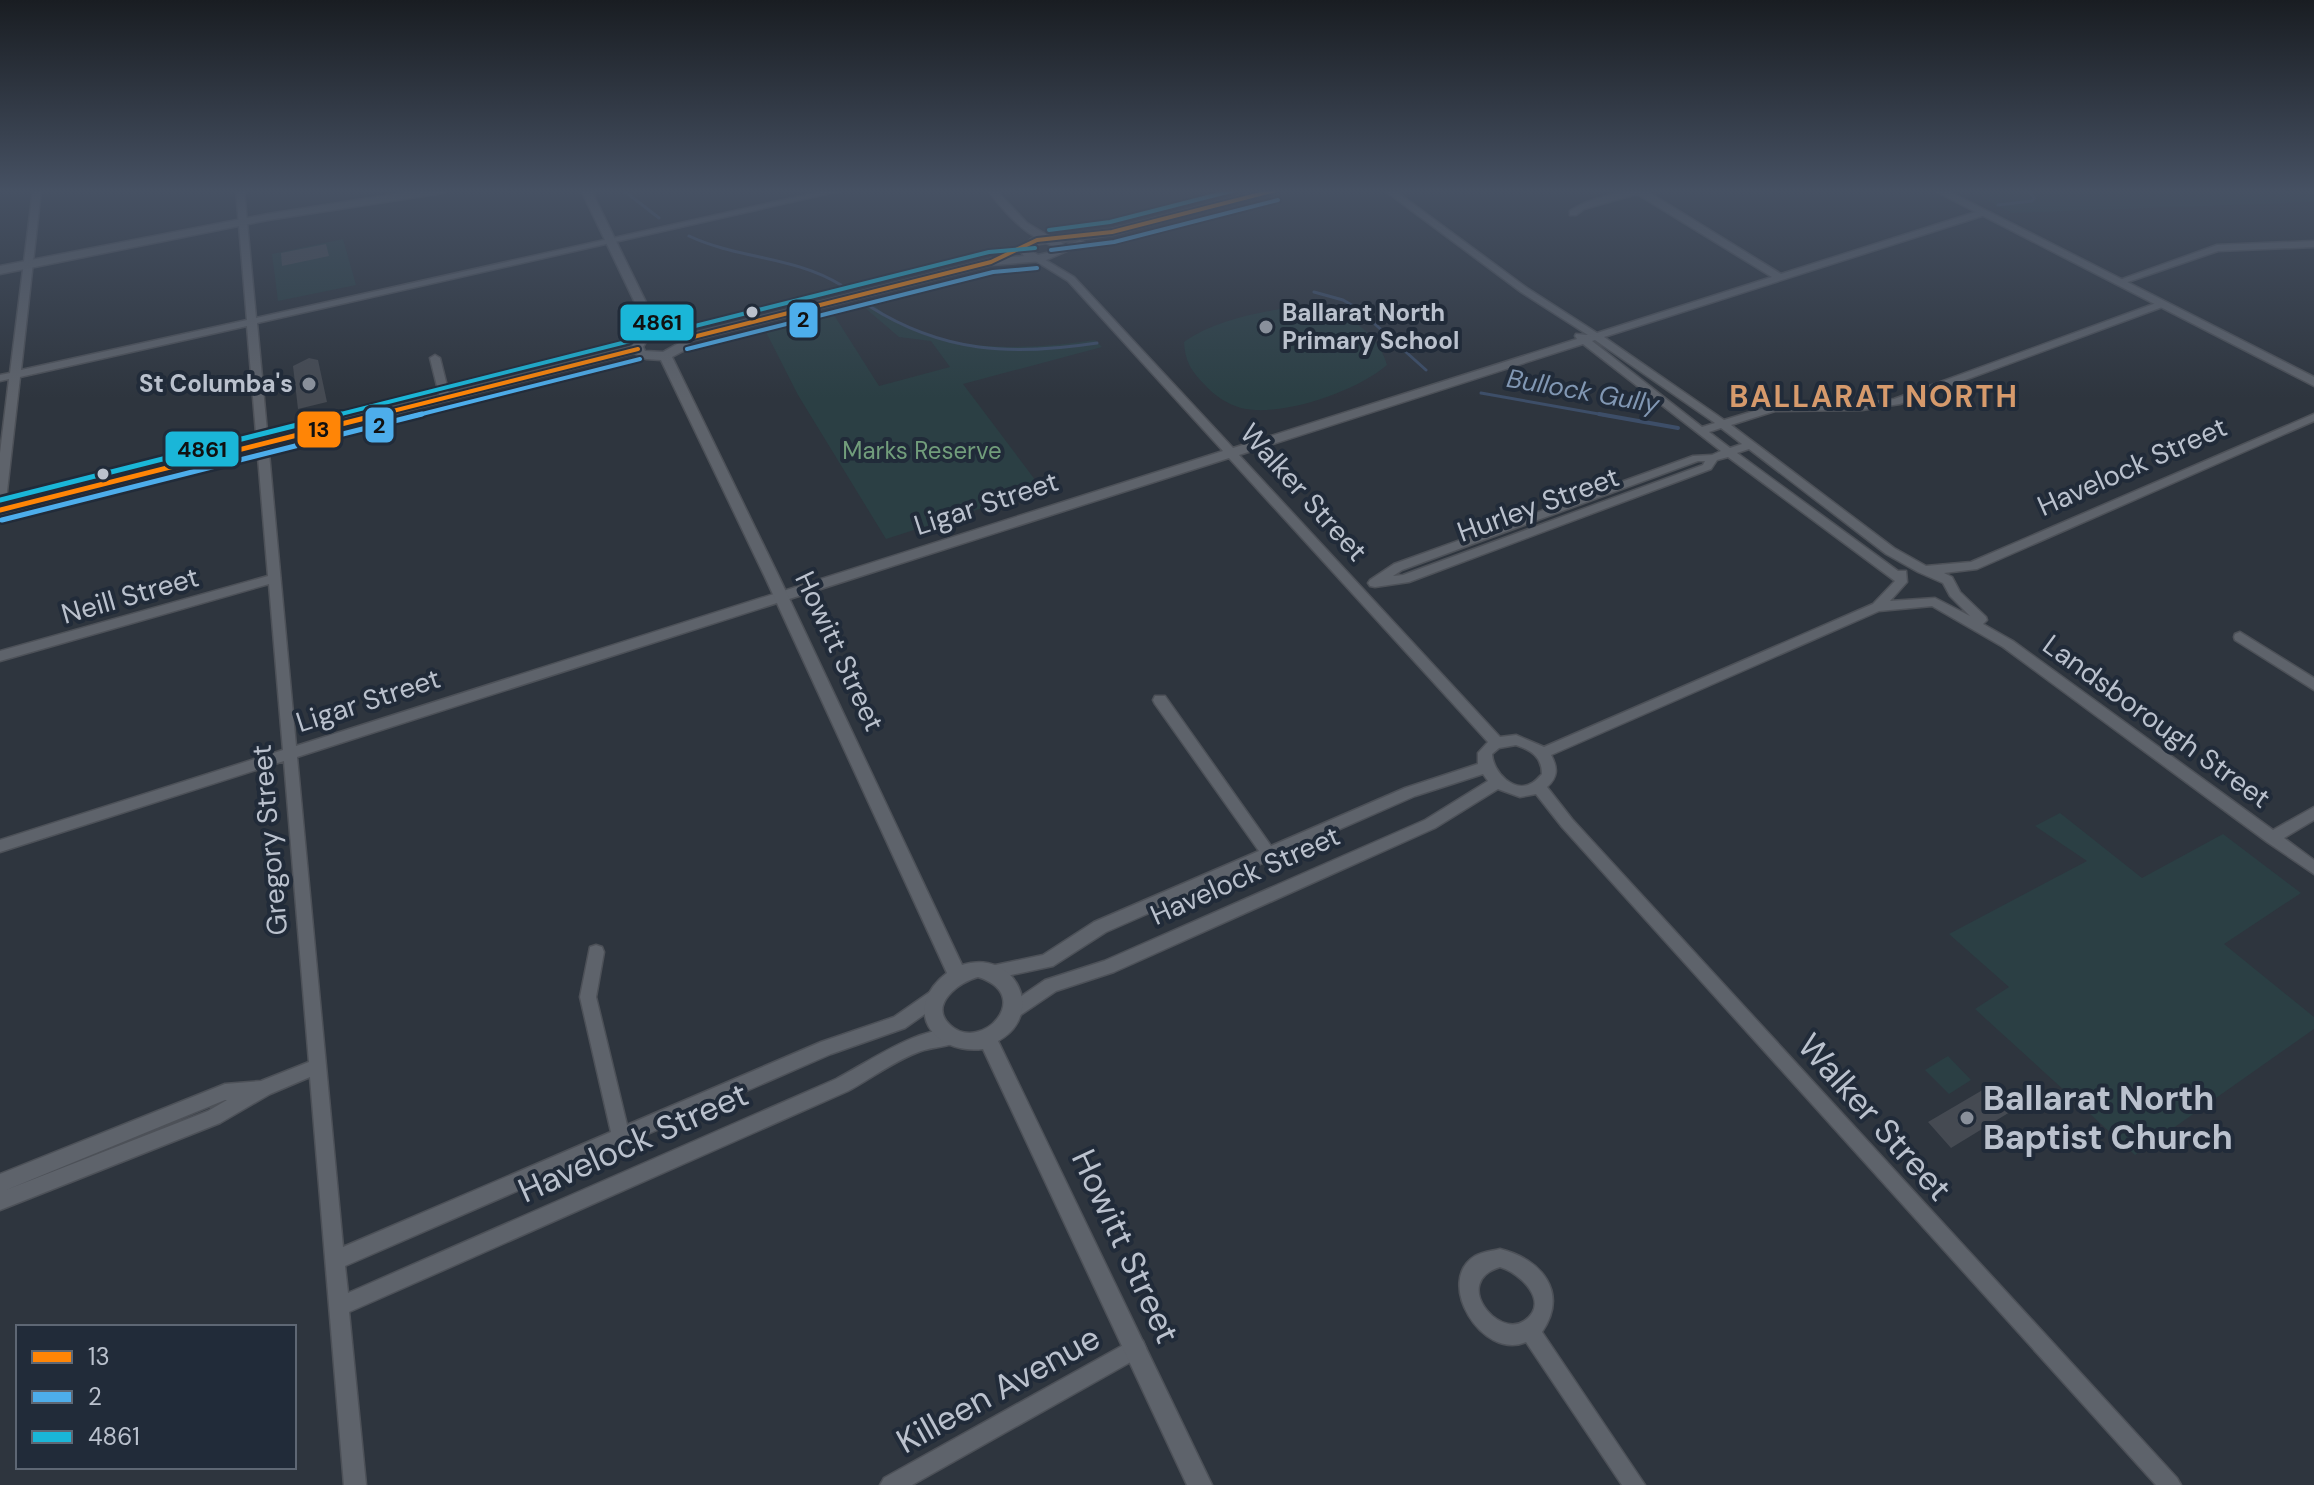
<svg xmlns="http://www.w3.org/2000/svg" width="2314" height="1485" font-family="'DM Sans',sans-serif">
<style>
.green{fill:#2b3f44}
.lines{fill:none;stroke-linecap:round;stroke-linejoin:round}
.stream-far1{stroke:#3d4e68;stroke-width:3}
.stream{stroke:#3d4e68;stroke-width:4}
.building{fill:#454a52}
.minor-casing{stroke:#4d5158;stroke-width:3}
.tertiary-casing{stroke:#4d5158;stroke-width:3}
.secondary-casing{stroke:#4d5158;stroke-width:3}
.minor{fill:#5e636b;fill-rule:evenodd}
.tertiary{fill:#5e636b;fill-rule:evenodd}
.secondary{fill:#5d6269;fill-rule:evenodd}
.bus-1-far1-casing{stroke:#212b39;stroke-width:8}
.bus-1-casing{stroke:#212b39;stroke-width:10}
.bus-2-far1-casing{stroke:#212b39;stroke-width:8}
.bus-2-casing{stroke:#212b39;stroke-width:10}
.bus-3-far1-casing{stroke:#212b39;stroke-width:8}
.bus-3-casing{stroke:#212b39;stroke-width:10}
.bus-1-far1{stroke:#ff8506;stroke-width:4}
.bus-1{stroke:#ff8506;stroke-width:5}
.bus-2-far1{stroke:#4dadeb;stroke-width:4}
.bus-2{stroke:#4dadeb;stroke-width:5}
.bus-3-far1{stroke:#1ab6d8;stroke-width:4}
.bus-3{stroke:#1ab6d8;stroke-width:5}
.bus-dot{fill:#bac1cd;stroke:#212b39;stroke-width:3}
.poi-dot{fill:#89909b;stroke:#212b39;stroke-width:3}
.labels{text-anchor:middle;stroke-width:8;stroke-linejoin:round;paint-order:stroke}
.far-poi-label{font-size:24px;font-weight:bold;fill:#bac1cd;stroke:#212b39;text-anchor:start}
.far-park-label{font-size:24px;fill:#719d7b;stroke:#212b39}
.far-water-label{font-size:26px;font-style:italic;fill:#8197b3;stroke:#212b39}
.street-label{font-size:28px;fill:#bac1cd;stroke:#212b39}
.far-district-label{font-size:30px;font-weight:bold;letter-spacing:2px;fill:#d69a6c;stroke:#212b39}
.near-poi-label{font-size:34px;font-weight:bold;fill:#bac1cd;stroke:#212b39;text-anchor:start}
.near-street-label{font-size:34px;fill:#bac1cd;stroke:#212b39}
.line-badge{stroke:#212b39;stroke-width:3}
.pale-badge-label{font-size:22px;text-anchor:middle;font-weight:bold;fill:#111}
</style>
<rect width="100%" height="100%" fill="#2e353e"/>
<path class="green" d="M 1966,190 L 2314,190 L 2314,202 L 2013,213 Z
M 343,239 L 356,285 L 278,301 L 272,254 Z
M 873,305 C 883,312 893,321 904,326 C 959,353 1036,349 1095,340 L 1102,347 L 963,384 L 1042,489 L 886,539 L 798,395 L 766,332 L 834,315 L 879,386 L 950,367 L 931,341 L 899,337 L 864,307 Z
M 1304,305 C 1339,309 1377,328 1387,365 C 1357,391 1281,418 1241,408 C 1227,404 1215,396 1205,385 C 1191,371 1185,361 1184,342 C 1218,318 1263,312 1304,305 Z
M 2060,813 L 2142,878 L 2223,834 L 2301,893 L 2224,944 L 2314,1017 L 2314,1029 L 2135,1155 L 1975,1009 L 2009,987 L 1949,934 L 2087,861 L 2035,826 Z
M 1948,1056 L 1971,1080 L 1949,1094 L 1925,1070 Z"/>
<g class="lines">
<path class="stream-far1" d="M 623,190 L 659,218
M 1998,205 L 2032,201 L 2034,198 L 2028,190
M 689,236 C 738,259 794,256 841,285
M 1314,292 L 1343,300 L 1357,308 L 1426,370
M 869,306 C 943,353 1012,356 1097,343
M 1481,393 L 1610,416"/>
<path class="stream" d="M 1599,414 L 1678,428"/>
</g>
<path class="building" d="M 326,244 L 329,256 L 282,266 L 281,253 Z
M 309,358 L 318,360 L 327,402 L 298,409 L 293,366 Z
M 1986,1088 L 2010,1112 L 1951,1148 L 1928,1122 Z"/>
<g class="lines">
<defs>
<path id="minor" d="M 33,190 L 41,190 L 21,370 L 247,320 L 236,190 L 244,190 L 256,318 L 828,190 L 844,190 L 257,323 L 296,746 L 1223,451 L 1068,281 L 1034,260 L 1034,256 L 1037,255 L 1074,277 L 1233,448 L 1577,339 L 1575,336 L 1576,334 L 1588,335 L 1521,292 L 1384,190 L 1394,190 L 1527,288 L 1597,333 L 1772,277 L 1637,194 L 1584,209 L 1576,215 L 1570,215 L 1570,211 C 1587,199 1624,190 1645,190 L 1781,274 L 1979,211 L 1985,211 L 1985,215 L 1604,337 L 1724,420 L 1774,405 L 1862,404 L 1894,399 L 2159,302 L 2165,302 L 2165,306 L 1900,404 L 1862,410 L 1775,411 L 1731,425 L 1894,548 L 1926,566 L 1971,562 L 2314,414 L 2314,421 L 1977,569 L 1944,573 L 1952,577 L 1960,592 L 1986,617 L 1987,620 L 1983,624 L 2013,641 L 2273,830 L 2314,807 L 2314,820 L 2284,838 L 2314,860 L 2314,874 L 2267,842 L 2003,647 L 1932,606 L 1879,611 L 1551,755 C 1558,768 1558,777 1547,787 L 1572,819 L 2177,1478 L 2181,1485 L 2156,1485 L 1562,827 L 1536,794 L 1520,797 L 1498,789 L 1435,828 L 1114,972 L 1056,991 L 1019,1016 L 1013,1018 L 1007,1016 L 1005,1011 L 1007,1006 L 1045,980 L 1104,961 L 1425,820 L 1488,781 L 1483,774 L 1415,796 L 1106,932 L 1053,966 L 992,979 L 986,977 L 984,972 L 986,967 L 1043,955 L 1094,922 L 1259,851 L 1155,704 L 1153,700 L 1155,696 L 1165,696 L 1271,846 L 1405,788 L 1478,764 L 1478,753 L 1488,742 L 1229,458 L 297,757 L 343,1247 L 611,1132 L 580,997 L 590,947 L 596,945 L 602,947 L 604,952 L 596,997 L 627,1125 L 821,1042 L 894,1017 L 930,992 L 936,990 L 942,992 L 944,997 L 942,1002 L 905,1028 L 831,1054 L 345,1266 L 348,1293 L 836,1079 C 864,1065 927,1020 958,1032 L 960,1037 L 958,1042 C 946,1047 933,1047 921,1051 C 895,1060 872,1078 848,1091 L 349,1312 L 366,1485 L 344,1485 L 310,1077 L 270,1094 L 220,1123 L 0,1210 L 0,1174 L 225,1084 L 261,1081 L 309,1062 L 284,761 L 0,852 L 0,840 L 283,750 L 269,584 L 0,661 L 0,651 L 268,576 L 247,326 L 20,377 L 6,500 L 0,504 L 0,453 L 9,379 L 0,381 L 0,375 L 10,373 ZM 1595,340 L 1715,423 L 1702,427 L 1592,341 ZM 1583,344 L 1721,451 L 1712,455 L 1693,456 L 1394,564 L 1370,580 L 1368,583 L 1370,586 L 1375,587 L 1409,582 L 1711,469 L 1717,460 L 1728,457 L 1895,581 L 1873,604 L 1544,747 L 1516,735 L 1500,737 L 1239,455 ZM 1721,428 L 1742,444 L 1730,448 L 1709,432 ZM 1749,449 L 1886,554 L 1918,572 L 1943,583 L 1950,596 L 1970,616 L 1935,598 L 1890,601 L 1907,582 L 1906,571 L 1898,571 L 1737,453 ZM 1698,461 L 1705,461 L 1703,465 L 1403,575 L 1393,576 L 1402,570 ZM 1516,745 C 1531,750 1542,757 1542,774 C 1539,777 1536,781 1532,783 C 1514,794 1493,772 1492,754 L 1499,748 ZM 225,1100 L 227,1100 L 208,1111 L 6,1190 Z
M 987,190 L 996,190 L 1027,223 L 1052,238 L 1052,242 C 1029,242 1001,207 987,190 Z
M 2314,241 L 2314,247 L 2218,251 L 2122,284 L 2114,282 L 2217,245 Z
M 435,355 L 440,358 L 450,398 L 449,400 L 441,400 L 440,398 L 430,358 Z
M 2240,632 L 2314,678 L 2314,690 L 2235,640 L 2234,637 L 2235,634 Z
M 1500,1249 C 1541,1259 1569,1292 1542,1332 L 1645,1485 L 1622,1485 L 1526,1342 C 1482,1361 1434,1281 1475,1256 C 1482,1252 1492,1251 1500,1249 ZM 1500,1267 C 1521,1273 1551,1303 1524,1321 C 1498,1339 1451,1282 1500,1267 Z
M 1136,1338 L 1143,1341 L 1146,1348 L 1143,1355 L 912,1485 L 880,1485 L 884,1478 Z"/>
<path id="tertiary" d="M 581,190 L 591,190 L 659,329 L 679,330 L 686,335 L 991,259 L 1024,256 L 1019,250 L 1031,239 L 1112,229 L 1264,190 L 1281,190 L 1112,235 L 1061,242 L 1065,246 L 1080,240 L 1085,243 L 1044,261 L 991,265 L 690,341 L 685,350 L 672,357 L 779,577 L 962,965 C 1015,948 1047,1014 998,1041 L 1212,1485 L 1187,1485 L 983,1049 C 932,1055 901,1008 947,973 L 765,577 L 661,360 L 646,359 L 634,353 L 0,514 L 0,506 L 631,347 L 639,336 L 649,332 ZM 1046,243 L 1055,247 L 1055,251 L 1038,255 L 1030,250 L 1034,245 ZM 660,336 L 675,336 L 679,343 L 663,352 L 645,351 L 643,347 L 647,340 ZM 978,977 C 1036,995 981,1054 950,1025 C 928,1005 959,982 978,977 Z
M 1933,190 L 1946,190 L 2314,377 L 2314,386 Z"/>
<path id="secondary" d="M 421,190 L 449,190 L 443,193 L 268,220 L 0,274 L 0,266 L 268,214 Z"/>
</defs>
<use href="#minor" class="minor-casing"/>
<use href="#tertiary" class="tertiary-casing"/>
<use href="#secondary" class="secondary-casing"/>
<use href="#minor" class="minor"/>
<use href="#tertiary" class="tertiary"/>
<use href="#secondary" class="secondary"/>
<defs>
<path id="bus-1-far1" d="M 685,339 L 991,262 L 1037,240 L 1112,232 L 1276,190
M 373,416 L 638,349"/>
<path id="bus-1" d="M 0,510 L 381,414"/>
<path id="bus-2-far1" d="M 1051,250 L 1114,242 L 1278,200
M 687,349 L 993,272 L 1037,268
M 414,416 L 640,359"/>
<path id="bus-2" d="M 2,520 L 422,414"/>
<path id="bus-3-far1" d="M 1049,230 L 1110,222 L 1235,190
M 333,416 L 630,341 C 642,319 666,319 687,328 L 989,252 L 1035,248"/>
<path id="bus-3" d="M 0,500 L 341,414"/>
</defs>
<use href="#bus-1-far1" class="bus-1-far1-casing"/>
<use href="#bus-1" class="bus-1-casing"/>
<use href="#bus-2-far1" class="bus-2-far1-casing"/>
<use href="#bus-2" class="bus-2-casing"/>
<use href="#bus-3-far1" class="bus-3-far1-casing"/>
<use href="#bus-3" class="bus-3-casing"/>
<use href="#bus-1-far1" class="bus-1-far1"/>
<use href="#bus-1" class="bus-1"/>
<use href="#bus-2-far1" class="bus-2-far1"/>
<use href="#bus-2" class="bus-2"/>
<use href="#bus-3-far1" class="bus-3-far1"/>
<use href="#bus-3" class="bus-3"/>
</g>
<linearGradient id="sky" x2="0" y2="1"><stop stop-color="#191d22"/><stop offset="0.48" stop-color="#465163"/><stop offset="1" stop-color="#465163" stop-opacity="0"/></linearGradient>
<rect width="2314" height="398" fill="url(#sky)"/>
<g class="bus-dot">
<circle cx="752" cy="312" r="7"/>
<circle cx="103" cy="474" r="7"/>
</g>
<g class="poi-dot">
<circle cx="1266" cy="327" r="8"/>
<circle cx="309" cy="384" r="8"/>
<circle cx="1967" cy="1118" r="8"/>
</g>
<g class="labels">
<g class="far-poi-label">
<text x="1282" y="321">Ballarat North<tspan x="1282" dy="28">Primary School</tspan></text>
<text x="293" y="392" text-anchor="end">St Columba's</text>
</g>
<g class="far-park-label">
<text x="922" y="459">Marks Reserve</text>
</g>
<g class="far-water-label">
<text transform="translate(1583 391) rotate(10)" y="9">Bullock Gully</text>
</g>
<g class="street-label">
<text transform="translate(2132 466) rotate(-24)" y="10">Havelock Street</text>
<text transform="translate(1304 492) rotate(48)" y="10">Walker Street</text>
<text transform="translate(986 503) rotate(-18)" y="10">Ligar Street</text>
<text transform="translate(1538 504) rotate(-20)" y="10">Hurley Street</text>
<text transform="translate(130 595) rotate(-16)" y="10">Neill Street</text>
<text transform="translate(840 651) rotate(65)" y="10">Howitt Street</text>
<text transform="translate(368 700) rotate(-18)" y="10">Ligar Street</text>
<text transform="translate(2157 721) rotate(36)" y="10">Landsborough Street</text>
<text transform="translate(269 840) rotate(-95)" y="10">Gregory Street</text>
<text transform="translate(1245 875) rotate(-24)" y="10">Havelock Street</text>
</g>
<g class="far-district-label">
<text x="1874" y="407">BALLARAT NORTH</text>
</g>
<g class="near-poi-label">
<text x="1983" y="1110">Ballarat North<tspan x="1983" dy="39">Baptist Church</tspan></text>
</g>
<g class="near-street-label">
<text transform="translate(1875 1117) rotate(48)" y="12">Walker Street</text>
<text transform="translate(633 1142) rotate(-24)" y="12">Havelock Street</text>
<text transform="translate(1126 1246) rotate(65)" y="12">Howitt Street</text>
<text transform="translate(998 1389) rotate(-29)" y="12">Killeen Avenue</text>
</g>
</g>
<g class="line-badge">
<rect x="788" y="301" width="31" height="38" rx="8" fill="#4dadeb"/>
<rect x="619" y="303" width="76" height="39" rx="8" fill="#1ab6d8"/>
<rect x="364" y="406" width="31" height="38" rx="8" fill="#4dadeb"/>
<rect x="296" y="410" width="46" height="39" rx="8" fill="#ff8506"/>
<rect x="164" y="430" width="76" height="38" rx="8" fill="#1ab6d8"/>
</g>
<g class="pale-badge-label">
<text x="803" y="327">2</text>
<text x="657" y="330">4861</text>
<text x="379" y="433">2</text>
<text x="319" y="437">13</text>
<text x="202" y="457">4861</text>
</g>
<rect x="16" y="1325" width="280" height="144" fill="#212b39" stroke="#5e6774" stroke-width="2"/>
<rect x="32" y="1351" width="40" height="12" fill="#ff8506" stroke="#5e6774" stroke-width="2"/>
<text x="88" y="1365" font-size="24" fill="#bac1cd">13</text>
<rect x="32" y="1391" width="40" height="12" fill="#4dadeb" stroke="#5e6774" stroke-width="2"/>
<text x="88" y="1405" font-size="24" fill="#bac1cd">2</text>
<rect x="32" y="1431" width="40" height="12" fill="#1ab6d8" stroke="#5e6774" stroke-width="2"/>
<text x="88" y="1445" font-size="24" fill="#bac1cd">4861</text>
</svg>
